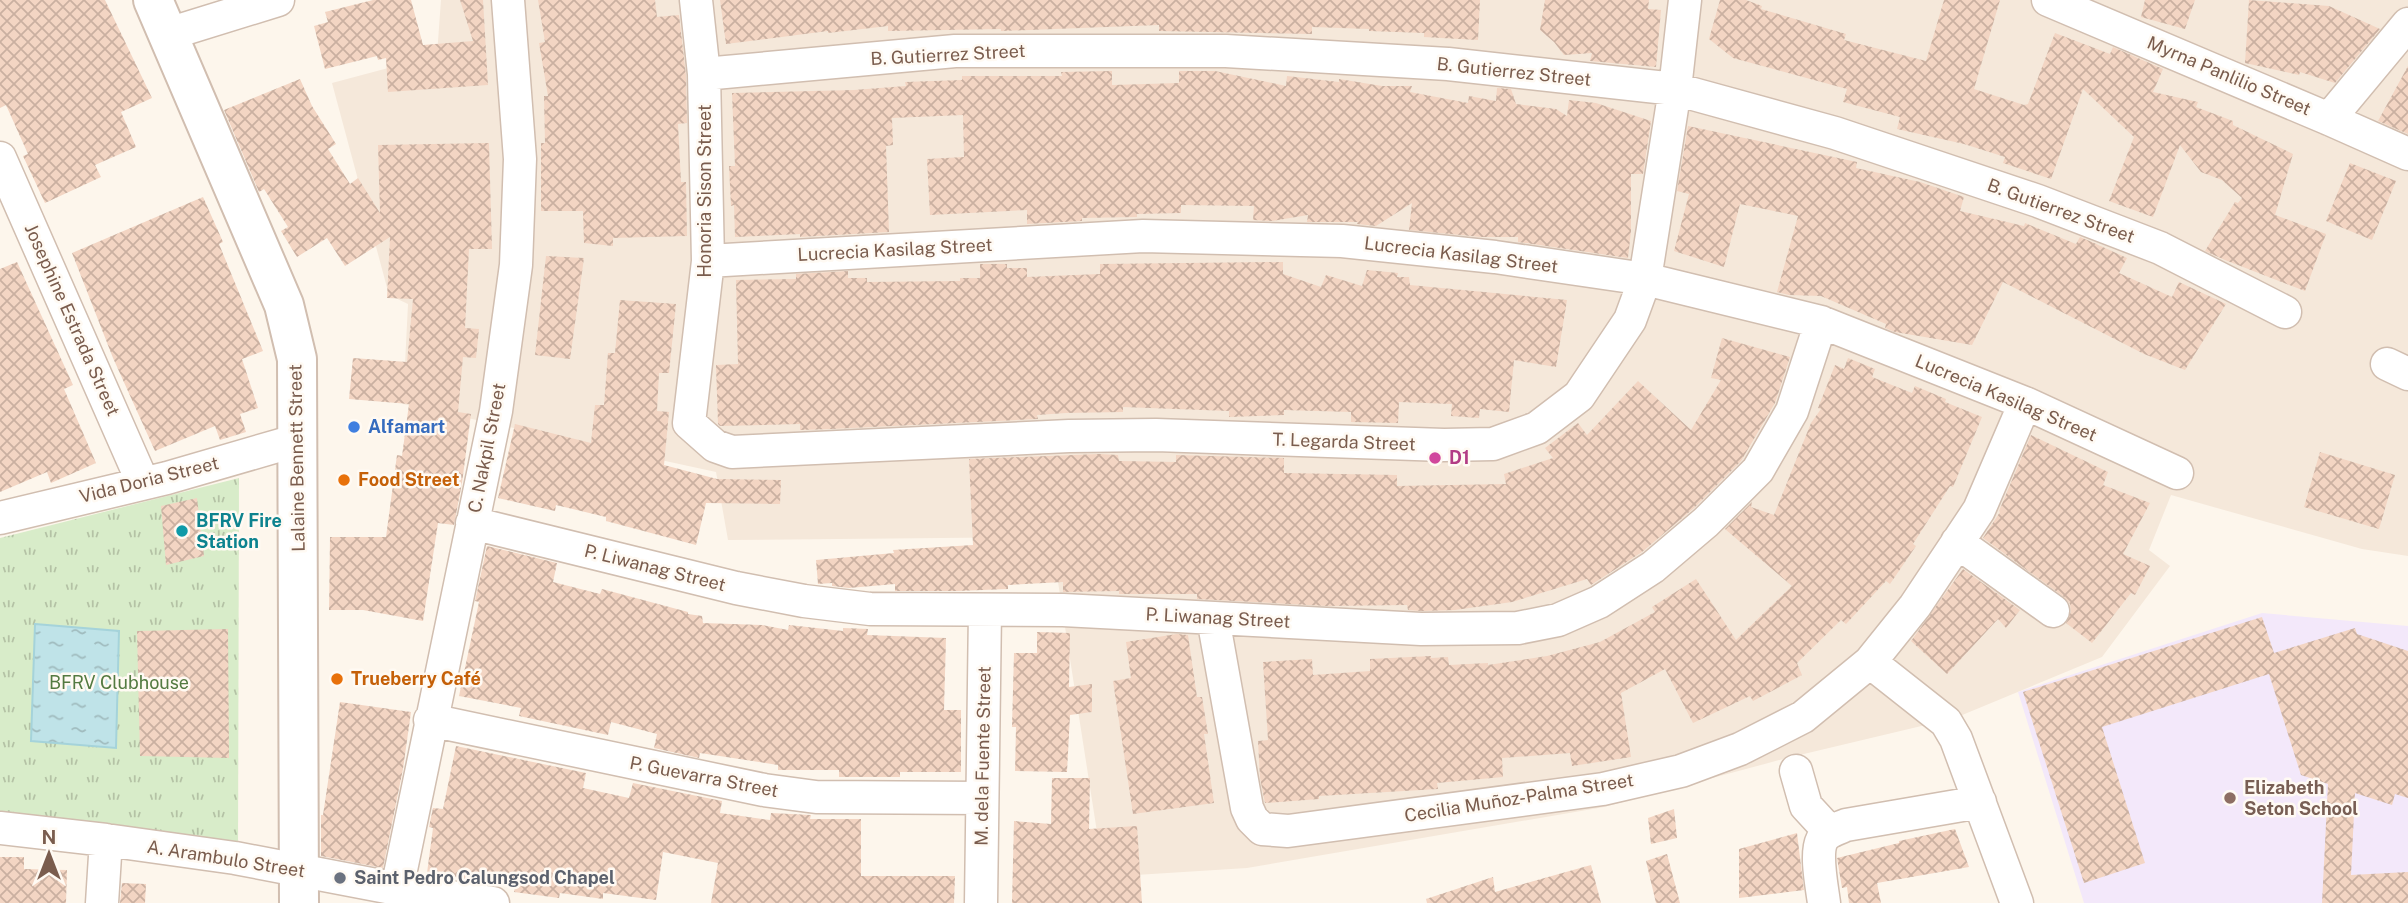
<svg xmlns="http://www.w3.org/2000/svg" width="2408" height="903" font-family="'Public Sans',sans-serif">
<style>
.residential{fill:#f5e8da}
.education{fill:#f3e8fa}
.park{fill:url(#park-tufts)}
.water{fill:url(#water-ripples);stroke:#a5d3da;stroke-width:2}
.building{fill:url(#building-cross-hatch)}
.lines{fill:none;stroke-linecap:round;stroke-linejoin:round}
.minor-casing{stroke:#d1beb0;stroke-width:35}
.tertiary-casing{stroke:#d1beb0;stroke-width:42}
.minor{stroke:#fff;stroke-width:32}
.tertiary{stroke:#fff;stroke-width:38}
.shop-dot{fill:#3f7fe0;stroke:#fffaf3;stroke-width:2.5}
.hotel-dot{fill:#d1479c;stroke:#fffaf3;stroke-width:2.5}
.food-dot{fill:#e8710a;stroke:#fffaf3;stroke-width:2.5}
.culture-dot{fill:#0f9aa8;stroke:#fffaf3;stroke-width:2.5}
.education-dot{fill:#8d6e63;stroke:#fffaf3;stroke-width:2.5}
.worship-dot{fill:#6b7280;stroke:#fffaf3;stroke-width:2.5}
.labels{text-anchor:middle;stroke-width:5;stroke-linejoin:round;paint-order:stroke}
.street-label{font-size:18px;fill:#7a5c4d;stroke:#fffaf3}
.shop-label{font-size:18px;font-weight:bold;fill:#366cbe;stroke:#fffaf3;text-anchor:start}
.hotel-label{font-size:18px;font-weight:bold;fill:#b23c85;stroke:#fffaf3;text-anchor:start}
.food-label{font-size:18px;font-weight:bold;fill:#c56008;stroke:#fffaf3;text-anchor:start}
.culture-label{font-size:18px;font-weight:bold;fill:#0d838f;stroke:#fffaf3;text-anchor:start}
.park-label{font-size:18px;fill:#537a41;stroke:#fffaf3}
.education-label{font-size:18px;font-weight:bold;fill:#785e54;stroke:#fffaf3;text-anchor:start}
.worship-label{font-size:18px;font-weight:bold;fill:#5b616d;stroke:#fffaf3;text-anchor:start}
</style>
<defs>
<pattern id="park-tufts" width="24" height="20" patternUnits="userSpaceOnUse" patternTransform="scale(1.75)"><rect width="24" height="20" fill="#d8ecc9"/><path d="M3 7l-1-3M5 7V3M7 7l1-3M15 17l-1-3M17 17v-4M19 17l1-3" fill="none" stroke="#b4c2a5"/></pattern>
<pattern id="water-ripples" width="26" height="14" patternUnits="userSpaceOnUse" patternTransform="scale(1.75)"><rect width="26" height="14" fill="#bfe3e8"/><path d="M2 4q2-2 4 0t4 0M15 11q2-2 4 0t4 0" fill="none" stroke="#a0bbbe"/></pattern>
<pattern id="building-cross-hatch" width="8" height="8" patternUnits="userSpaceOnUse" patternTransform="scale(1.75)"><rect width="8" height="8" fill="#f3d5c3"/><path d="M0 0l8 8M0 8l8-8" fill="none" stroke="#cab0a1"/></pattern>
</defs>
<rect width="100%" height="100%" fill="#fdf6ec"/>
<path class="residential" d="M 441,0 L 2408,0 L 2408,556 L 2362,549 L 2171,495 L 2149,550 L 2170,566 L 2102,657 L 1955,718 L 1787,758 L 1604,807 L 1247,868 L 1104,877 L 1051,537 L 728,540 L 716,472 L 403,404 L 408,304 L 389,295 L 332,83 L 437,55 Z"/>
<path class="education" d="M 2262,613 L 2408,626 L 2408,903 L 2084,903 L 2018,692 Z"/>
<path class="park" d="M 239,478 L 238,858 L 0,829 L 0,538 Z"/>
<path class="water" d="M 35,624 L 119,631 L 116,748 L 31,741 Z"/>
<path class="building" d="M 0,0 L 105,0 L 152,98 L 121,112 L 136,147 L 95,165 L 101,177 L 45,203 L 23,156 L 28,154 L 6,105 L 0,108 Z
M 373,0 L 411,0 L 423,45 L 473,41 L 460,0 L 483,0 L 488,85 L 388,92 L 386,58 L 378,60 L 377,56 L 325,69 L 314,26 L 328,22 L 325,12 Z
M 538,0 L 655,0 L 657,17 L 679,15 L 686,75 L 687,123 L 678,124 L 681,182 L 686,182 L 687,236 L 613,238 L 613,246 L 584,243 L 583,211 L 541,211 L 541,143 L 545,143 L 544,96 L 548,96 L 539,43 L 545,42 Z
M 720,0 L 1480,0 L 1478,40 L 1424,37 L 1424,33 L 1369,31 L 1369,29 L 1312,27 L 1312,34 L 1159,31 L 1159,25 L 1001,31 L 1001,29 L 888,31 L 888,26 L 828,33 L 828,31 L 726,44 Z
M 1545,0 L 1649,0 L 1648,9 L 1661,10 L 1656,67 L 1590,61 L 1592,53 L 1564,55 L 1554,42 L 1540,30 Z
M 1720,0 L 1746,0 L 1762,6 L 1761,9 L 1846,34 L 1844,40 L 1926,61 L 1944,0 L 2000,0 L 1974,89 L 2024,105 L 2028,104 L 2055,33 L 2110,54 L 2113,47 L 2163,69 L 2153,92 L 2198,102 L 2196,107 L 2233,121 L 2233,125 L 2293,154 L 2275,215 L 2326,234 L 2305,291 L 2225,260 L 2205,251 L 2235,202 L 2238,203 L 2242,198 L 2222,180 L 2201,172 L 2180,145 L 2153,217 L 2109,201 L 2134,137 L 2083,89 L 2051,179 L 2003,163 L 2005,157 L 1964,144 L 1897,129 L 1900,117 L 1843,102 L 1847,89 L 1733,58 L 1709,39 Z
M 2145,0 L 2195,0 L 2185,29 L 2141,17 Z
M 2249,0 L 2329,6 L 2380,29 L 2335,83 L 2300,72 L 2299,75 L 2245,63 Z
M 2408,66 L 2408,134 L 2378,121 Z
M 1112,71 L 1112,85 L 1179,83 L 1179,71 L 1215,71 L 1286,86 L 1287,76 L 1339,82 L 1339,79 L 1382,86 L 1412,86 L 1410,92 L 1468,103 L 1469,96 L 1496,101 L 1497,88 L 1511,89 L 1516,104 L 1556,109 L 1567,116 L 1569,100 L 1596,103 L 1651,121 L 1643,174 L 1631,174 L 1631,231 L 1628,258 L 1518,242 L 1518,237 L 1481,237 L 1409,230 L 1412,203 L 1376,226 L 1357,224 L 1358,222 L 1307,222 L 1308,215 L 1272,221 L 1253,220 L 1254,206 L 1181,205 L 1181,213 L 1137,214 L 1137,217 L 1082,218 L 1082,221 L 1027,224 L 1027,210 L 930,215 L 927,159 L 964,157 L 963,115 L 892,118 L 893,145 L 886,146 L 889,232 L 800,237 L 800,234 L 735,237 L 734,205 L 731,206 L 729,166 L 735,166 L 732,93 L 854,90 L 906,86 L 905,82 L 962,80 L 962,76 L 1062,76 L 1061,72 Z
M 300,79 L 312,106 L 336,144 L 328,149 L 350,184 L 358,178 L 380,213 L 378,145 L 489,143 L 492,249 L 469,249 L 465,328 L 479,329 L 476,358 L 463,357 L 458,412 L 471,414 L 462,483 L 454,525 L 438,523 L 423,621 L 363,610 L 329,610 L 330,537 L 386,537 L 397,455 L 402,456 L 409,404 L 349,399 L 353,358 L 407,362 L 413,299 L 387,298 L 390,237 L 345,266 L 327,238 L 297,257 L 281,231 L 288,227 L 264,189 L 259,192 L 224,110 Z
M 1688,126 L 1857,162 L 1856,168 L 1920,182 L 1964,197 L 1960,211 L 2024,226 L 2025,223 L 2076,244 L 2080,237 L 2094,243 L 2127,258 L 2119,273 L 2172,297 L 2179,282 L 2226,304 L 2185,370 L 2144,354 L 2003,282 L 1972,345 L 1895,332 L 1885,328 L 1886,324 L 1821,296 L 1789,295 L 1777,292 L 1798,216 L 1740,204 L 1724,267 L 1674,251 L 1689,194 L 1677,191 Z
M 2350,163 L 2396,181 L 2372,240 L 2326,221 Z
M 203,197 L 223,242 L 219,244 L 263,351 L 242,359 L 258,408 L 240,414 L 246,432 L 220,440 L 215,426 L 155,451 L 113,358 L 72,253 Z
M 546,256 L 584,258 L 570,359 L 535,355 Z
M 17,262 L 73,385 L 64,389 L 96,463 L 51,483 L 47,472 L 0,492 L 0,269 Z
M 1283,262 L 1283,274 L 1321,287 L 1326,275 L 1362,286 L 1367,270 L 1398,273 L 1397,277 L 1409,277 L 1410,285 L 1567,300 L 1556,367 L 1514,360 L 1509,412 L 1480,409 L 1479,418 L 1451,416 L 1452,404 L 1399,402 L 1398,423 L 1351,422 L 1351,412 L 1284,410 L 1284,415 L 1229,417 L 1229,411 L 1123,407 L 1123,412 L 1066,413 L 1037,415 L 1038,419 L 831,429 L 800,430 L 800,424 L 720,426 L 718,424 L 716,365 L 738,364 L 736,280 L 796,279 L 796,274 L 848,271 L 848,278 L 867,278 L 867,282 L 960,281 L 960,278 L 980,278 L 980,264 L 1007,264 L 1007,268 L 1027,268 L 1027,277 L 1100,274 L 1100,264 Z
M 620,300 L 676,304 L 669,373 L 659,373 L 657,411 L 669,412 L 664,465 L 717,479 L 781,480 L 780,504 L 706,503 L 696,545 L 606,521 L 606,517 L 556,505 L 555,511 L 498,498 L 515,424 L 591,443 L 595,405 L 604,405 L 608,353 L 615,353 Z
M 1722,338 L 1790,357 L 1775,403 L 1741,461 L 1694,508 L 1642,552 L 1591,585 L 1587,579 L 1512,602 L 1455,610 L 1421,611 L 1408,610 L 1407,605 L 1327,606 L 1197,599 L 1197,594 L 1119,594 L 1119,591 L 1063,592 L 1063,582 L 1008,585 L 1008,589 L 957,591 L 895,591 L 895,584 L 849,588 L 832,586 L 832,583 L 818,584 L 816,560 L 894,553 L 893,550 L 973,545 L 969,459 L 1099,454 L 1118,455 L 1119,461 L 1176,462 L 1176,455 L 1284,458 L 1284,473 L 1397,475 L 1397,486 L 1506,484 L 1504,474 L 1553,458 L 1545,448 L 1578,423 L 1587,435 L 1638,381 L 1691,430 L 1721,380 L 1711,378 Z
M 1848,358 L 1875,369 L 1872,377 L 1912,393 L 1915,386 L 1946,399 L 1945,402 L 1982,417 L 1953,487 L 1950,486 L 1913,544 L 1916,546 L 1890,584 L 1886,581 L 1846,624 L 1841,620 L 1797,663 L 1802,675 L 1753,701 L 1750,696 L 1693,723 L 1665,669 L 1621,693 L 1631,757 L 1572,766 L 1570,753 L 1502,758 L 1503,777 L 1437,783 L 1438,789 L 1319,796 L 1319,799 L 1265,803 L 1260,778 L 1258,741 L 1268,740 L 1263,662 L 1312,659 L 1313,675 L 1370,671 L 1370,659 L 1431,656 L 1431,658 L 1448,657 L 1449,665 L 1488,663 L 1488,665 L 1547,656 L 1600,642 L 1655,612 L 1652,607 L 1696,579 L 1736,640 L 1792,586 L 1725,529 L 1752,502 L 1751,507 L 1774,515 L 1811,423 L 1821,409 L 1818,408 L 1835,365 L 1844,369 Z
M 2031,435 L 2108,472 L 2103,485 L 2150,503 L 2123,554 L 2150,566 L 2135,595 L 2131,593 L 2092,643 L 2066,623 L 2071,612 L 2070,604 L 2064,597 L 1983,538 L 2000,512 L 1999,511 Z
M 2320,452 L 2395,475 L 2379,529 L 2304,507 Z
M 197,498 L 204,556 L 166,565 L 161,506 Z
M 487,546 L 557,563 L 553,582 L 600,594 L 602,589 L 688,612 L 688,614 L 702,616 L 703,623 L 762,625 L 788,630 L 789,625 L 843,631 L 843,628 L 868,629 L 867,635 L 946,638 L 944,710 L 961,710 L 961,772 L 900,772 L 900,777 L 839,777 L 839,770 L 778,770 L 778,765 L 700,753 L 699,758 L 654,748 L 657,734 L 611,722 L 608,735 L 519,716 L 521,708 L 459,696 L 479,602 L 475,601 Z
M 1963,569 L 2020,610 L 2006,628 L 1998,619 L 1947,674 L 1911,641 Z
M 2262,617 L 2274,653 L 2355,628 L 2357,634 L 2408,651 L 2408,798 L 2395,794 L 2392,805 L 2355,793 L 2351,875 L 2408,872 L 2408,903 L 2322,903 L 2328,784 L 2301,775 L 2269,674 L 2102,727 L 2145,863 L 2084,883 L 2023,692 Z
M 228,629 L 229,758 L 140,756 L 137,631 Z
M 1037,632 L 1070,633 L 1069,687 L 1092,684 L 1092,712 L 1070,715 L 1067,772 L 1015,771 L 1016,727 L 1012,727 L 1014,653 L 1037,653 Z
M 1177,634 L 1188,635 L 1197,697 L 1202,697 L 1208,734 L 1204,734 L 1214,803 L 1133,814 L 1113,681 L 1131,678 L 1126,642 Z
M 340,702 L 411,712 L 403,769 L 383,868 L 321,856 L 321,815 L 323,815 Z
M 456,746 L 586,773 L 583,788 L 629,798 L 633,783 L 722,801 L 720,813 L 770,820 L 771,813 L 811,815 L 810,819 L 861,819 L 861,876 L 955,876 L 954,903 L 711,903 L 718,863 L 663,852 L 656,900 L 603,893 L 603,899 L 560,893 L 559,898 L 514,892 L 515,886 L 427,873 L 433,828 L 429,827 L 433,808 L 443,809 Z
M 1052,778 L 1090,778 L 1089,829 L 1137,826 L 1142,903 L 1012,903 L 1014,821 L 1051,824 Z
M 1674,809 L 1677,838 L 1651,844 L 1648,818 Z
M 1955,829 L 1969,867 L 1877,883 L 1881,903 L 1849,903 L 1847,887 L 1842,888 L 1837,858 L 1899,843 L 1899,841 Z
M 1797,833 L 1804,890 L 1739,898 L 1739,849 Z
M 1667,854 L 1680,903 L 1656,903 L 1646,861 Z
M 0,857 L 24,857 L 24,869 L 67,870 L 66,903 L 0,903 Z
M 1591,865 L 1601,903 L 1427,903 L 1426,899 L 1493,877 L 1495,892 Z
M 122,883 L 146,884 L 145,903 L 120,903 Z"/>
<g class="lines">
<defs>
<path id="minor" d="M 696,0 L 704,74 L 708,261 L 689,423 L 715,446 L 732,452 L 1069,436 L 1156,435 L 1444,445 L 1493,444 L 1537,428 L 1579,396 L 1630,320 L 1645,279 L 1675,89 L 1685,0
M 2048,0 L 2329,119 L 2408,154
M 168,34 L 278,0
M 704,74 L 955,51 L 1226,51 L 1448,64 L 1675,89 L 1835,133 L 2038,201 L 2160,248 L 2285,312
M 2329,119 L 2408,24
M 0,158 L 143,483
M 708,261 L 1143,236 L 1342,241 L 1495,257 L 1645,279 L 1821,322 L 2025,403 L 2177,473
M 2387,364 L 2408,374
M 0,518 L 167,478 L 298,440
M 472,523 L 736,588 L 804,601 L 870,609 L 1063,610 L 1421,629 L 1518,628 L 1558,620 L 1599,602 L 1653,567 L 1706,522 L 1758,470 L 1792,411 L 1821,322
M 1957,542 L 2053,611
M 1213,618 L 1247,808 L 1252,819 L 1262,829 L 1288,831 L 1603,789 L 1681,771 L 1740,749 L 1803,717 L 1870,662 L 1915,606 L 1979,510 L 2025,403
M 1870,662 L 1946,722 L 1956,739 L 2017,903
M 430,720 L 764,790 L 816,797 L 982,798
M 1796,771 L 1806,806 L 1830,832
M 0,828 L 106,840 L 235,858 L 397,889 L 493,903
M 397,889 L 496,411 L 516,265 L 520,159 L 508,0
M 102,903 L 106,840
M 981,903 L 985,610
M 1824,903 C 1822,887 1815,854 1822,840 C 1826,832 1837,829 1846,825 L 1980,802"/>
<path id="tertiary" d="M 153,0 L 284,305 L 297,359 L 299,903"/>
</defs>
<use href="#minor" class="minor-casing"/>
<use href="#tertiary" class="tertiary-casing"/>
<use href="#minor" class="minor"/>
<use href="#tertiary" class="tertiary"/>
</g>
<circle class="shop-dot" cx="354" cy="427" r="7"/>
<circle class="hotel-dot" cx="1435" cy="458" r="7"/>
<g class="food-dot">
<circle cx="344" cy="480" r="7"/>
<circle cx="337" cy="679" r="7"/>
</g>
<circle class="culture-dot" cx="182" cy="531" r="7"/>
<circle class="education-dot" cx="2230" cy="798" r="7"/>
<circle class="worship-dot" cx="340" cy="878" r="7"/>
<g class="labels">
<g class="street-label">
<text transform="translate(948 55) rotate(-3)" y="6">B. Gutierrez Street</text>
<text transform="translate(1514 72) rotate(6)" y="6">B. Gutierrez Street</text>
<text transform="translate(2229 76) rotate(23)" y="6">Myrna Panlilio Street</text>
<text transform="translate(705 191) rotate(-90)" y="6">Honoria Sison Street</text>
<text transform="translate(2061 211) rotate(20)" y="6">B. Gutierrez Street</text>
<text transform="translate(895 250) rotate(-3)" y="6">Lucrecia Kasilag Street</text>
<text transform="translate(1461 255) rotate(7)" y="6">Lucrecia Kasilag Street</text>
<text transform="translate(72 320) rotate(66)" y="6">Josephine Estrada Street</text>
<text transform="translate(2006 398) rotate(23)" y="6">Lucrecia Kasilag Street</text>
<text transform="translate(1344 442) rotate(2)" y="6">T. Legarda Street</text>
<text transform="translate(487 448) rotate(-79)" y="6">C. Nakpil Street</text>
<text transform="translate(297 458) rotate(-91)" y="6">Lalaine Bennett Street</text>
<text transform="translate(149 480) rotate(-14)" y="6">Vida Doria Street</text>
<text transform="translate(655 568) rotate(14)" y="6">P. Liwanag Street</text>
<text transform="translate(1218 618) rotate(3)" y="6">P. Liwanag Street</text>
<text transform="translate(983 756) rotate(-89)" y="6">M. dela Fuente Street</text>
<text transform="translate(704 777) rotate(11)" y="6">P. Guevarra Street</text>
<text transform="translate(1519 798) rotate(-9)" y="6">Cecilia Muñoz-Palma Street</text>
<text transform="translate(226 859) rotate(9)" y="6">A. Arambulo Street</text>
</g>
<g class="shop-label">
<text x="368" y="433">Alfamart</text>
</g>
<g class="hotel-label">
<text x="1449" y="464">D1</text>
</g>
<g class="food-label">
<text x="358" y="486">Food Street</text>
<text x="351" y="685">Trueberry Café</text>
</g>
<g class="culture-label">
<text x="196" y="527">BFRV Fire<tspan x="196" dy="21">Station</tspan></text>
</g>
<g class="park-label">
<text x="119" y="689">BFRV Clubhouse</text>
</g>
<g class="education-label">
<text x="2244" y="794">Elizabeth<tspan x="2244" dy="21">Seton School</tspan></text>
</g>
<g class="worship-label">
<text x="354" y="884">Saint Pedro Calungsod Chapel</text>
</g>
</g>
<g transform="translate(49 854)" stroke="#fffaf3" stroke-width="5" paint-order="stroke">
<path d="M0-5L12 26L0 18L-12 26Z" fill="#7a5c4d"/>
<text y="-10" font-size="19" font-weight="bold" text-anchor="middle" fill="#7a5c4d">N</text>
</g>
</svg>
